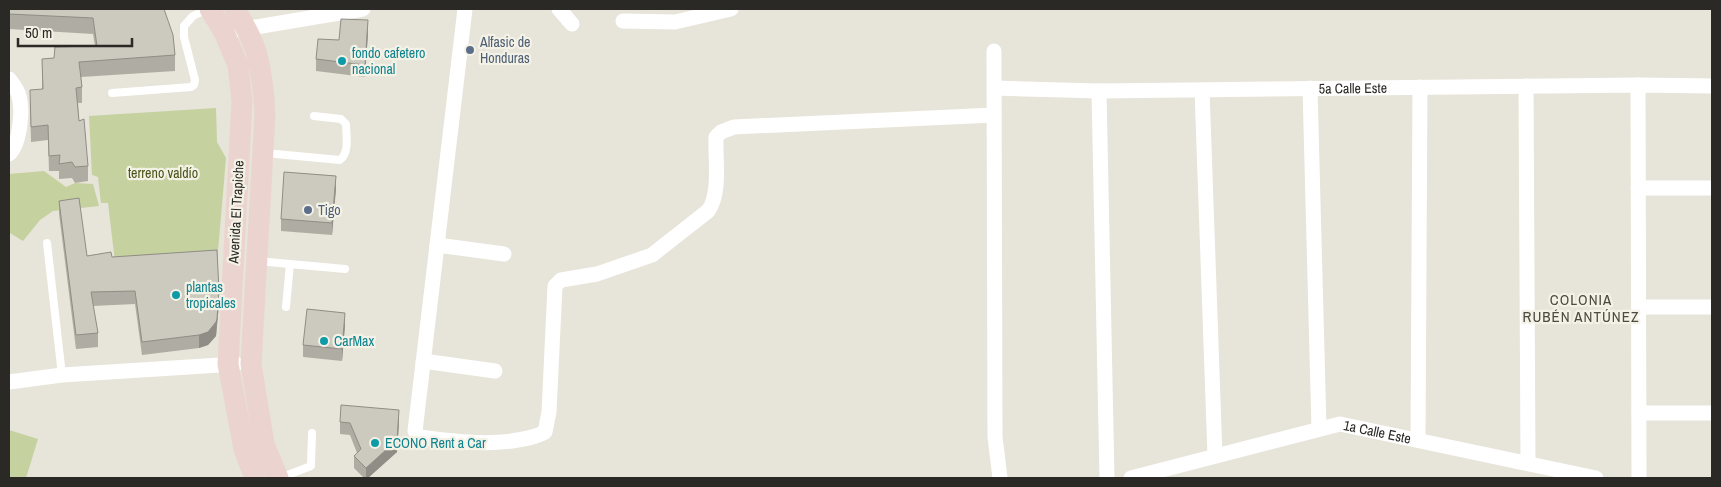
<svg xmlns="http://www.w3.org/2000/svg" width="1721" height="487" font-family="'Archivo Narrow',sans-serif">
<style>
.green{fill:#c5d19f}
.lines{fill:none;stroke-linecap:round;stroke-linejoin:round}
.service{stroke:#fff;stroke-width:8}
.minor{stroke:#fff;stroke-width:15}
.secondary{stroke:#ebd4cf;stroke-width:21}
.wall{fill:#afada3}
.shaded-wall{fill:#8f8d85}
.building{fill:#ccc9be;stroke:#8f8d85}
.service-dot{fill:#5c6f8a;stroke:#f4f2e6;stroke-width:2}
.culture-dot{fill:#0f9aa8;stroke:#f4f2e6;stroke-width:2}
.labels{text-anchor:middle;stroke-width:4.5;stroke-linejoin:round;paint-order:stroke}
.service-label{font-size:14px;fill:#4e5e75;stroke:#f4f2e6;text-anchor:start}
.culture-label{font-size:14px;fill:#0d838f;stroke:#f4f2e6;text-anchor:start}
.street-label{font-size:14px;fill:#2a2925;stroke:#f4f2e6}
.park-label{font-size:14px;fill:#495417;stroke:#f4f2e6}
.neighbourhood-label{font-size:15px;letter-spacing:1px;fill:#4c4a41;stroke:#f4f2e6}
</style>
<rect width="100%" height="100%" fill="#e7e4d9"/>
<path class="green" d="M 216,108 L 217,142 L 226,158 L 217,263 L 116,270 L 108,203 L 101,203 L 98,177 L 92,175 L 89,116 Z
M 44,171 L 66,187 L 75,183 L 93,184 L 99,206 L 53,211 L 40,220 L 23,241 L 10,233 L 9,174 Z
M 9,430 L 38,439 L 26,478 L 9,478 Z"/>
<g class="lines">
<path class="service" d="M 112,93 L 191,87 L 194,85 L 195,80 L 184,37 L 184,26 L 193,16 L 208,9
M 265,153 L 340,160 C 350,152 346,135 346,124 L 341,119 L 314,116
M 47,243 L 62,375
M 257,261 L 345,269
M 286,307 L 290,264
M 280,478 L 311,466 L 312,433"/>
<g class="minor">
<path d="M 465,9 L 415,431 L 417,435 L 421,437 C 452,441 481,445 512,441 C 523,439 535,438 545,432 L 549,412 L 555,286 L 561,280 L 597,274 L 652,255 L 708,211 C 721,194 715,158 716,137 L 721,132 L 734,127 L 994,115"/>
<path d="M 559,9 L 572,24"/>
<path d="M 623,21 L 675,22 L 731,9"/>
<path d="M 238,30 L 363,9"/>
<path d="M 994,51 L 995,437 L 1000,478"/>
<path d="M 9,79 C 13,84 18,90 19,96 C 23,111 20,144 9,154"/>
<path d="M 1638,85 L 1639,478"/>
<path d="M 1526,86 L 1528,463"/>
<path id="s1" d="M 994,88 L 1099,91 L 1638,85 L 1712,86"/>
<path d="M 1310,88 L 1319,429"/>
<path d="M 1202,90 L 1215,456"/>
<path d="M 1099,91 L 1107,478"/>
<path d="M 1638,188 L 1712,188"/>
<path d="M 437,245 L 504,254"/>
<path d="M 1639,307 L 1712,307"/>
<path d="M 423,361 L 495,371"/>
<path d="M 9,382 L 62,375 L 236,364"/>
<path d="M 1639,413 L 1712,413"/>
<path d="M 1418,440 L 1420,87"/>
<path id="s2" d="M 1131,478 L 1340,424 L 1596,478"/>
</g>
<path class="secondary" d="M 210,9 L 224,32 L 238,65 L 242,101 L 228,364 L 244,449 L 255,478
M 235,9 C 243,23 253,39 257,55 C 262,75 264,94 265,114 L 251,364 L 264,444 L 278,478"/>
</g>
<path class="wall" d="M 9,9 L 164,9 L 175,55 L 175,71 L 81,77 L 82,87 L 82,103 L 78,103 L 79,121 L 88,166 L 88,181 L 75,183 L 72,178 L 59,179 L 59,171 L 49,171 L 48,140 L 31,142 L 30,106 L 42,89 L 42,59 L 54,58 L 95,46 L 93,34 L 9,29 Z
M 368,33 L 365,77 L 316,71 L 316,59 L 339,40 Z
M 336,188 L 332,235 L 281,231 L 281,219 Z
M 59,201 L 87,256 L 112,257 L 219,304 L 216,336 L 208,345 L 199,348 L 142,355 L 135,304 L 93,306 L 98,333 L 98,347 L 76,349 L 59,214 Z
M 345,325 L 342,361 L 303,357 L 303,345 Z
M 340,422 L 399,422 L 397,452 L 368,478 L 364,478 L 354,468 L 354,456 L 357,453 L 350,435 L 340,434 Z"/>
<path class="shaded-wall" d="M 368,20 L 368,33 L 365,77 L 365,65 Z
M 336,176 L 336,188 L 332,235 L 332,223 Z
M 219,291 L 219,304 L 216,336 L 208,345 L 199,348 L 199,335 Z
M 345,313 L 345,325 L 342,361 L 342,349 Z
M 399,410 L 399,422 L 397,452 L 368,478 L 366,478 L 366,468 Z"/>
<path class="building" d="M 9,9 L 164,9 L 173,35 L 175,55 L 79,62 L 82,87 L 76,88 L 79,121 L 84,119 L 88,166 L 75,167 L 72,162 L 59,164 L 60,155 L 49,156 L 48,125 L 31,127 L 30,90 L 43,89 L 42,59 L 54,58 L 55,47 L 97,46 L 93,18 L 9,14 Z
M 341,19 L 368,20 L 365,65 L 316,59 L 318,39 L 339,40 Z
M 284,172 L 336,176 L 332,223 L 281,219 Z
M 79,198 L 87,256 L 111,252 L 112,257 L 217,250 L 219,291 L 217,319 L 216,322 L 208,332 L 199,335 L 142,342 L 135,291 L 91,292 L 98,333 L 76,335 L 59,201 Z
M 307,309 L 345,313 L 342,349 L 303,345 Z
M 341,405 L 399,410 L 397,440 L 366,468 L 354,456 L 361,449 L 350,423 L 340,422 Z"/>
<g class="service-dot">
<circle cx="470" cy="50" r="5"/>
<circle cx="308" cy="210" r="5"/>
</g>
<g class="culture-dot">
<circle cx="342" cy="61" r="5"/>
<circle cx="176" cy="295" r="5"/>
<circle cx="324" cy="341" r="5"/>
<circle cx="375" cy="443" r="5"/>
</g>
<g class="labels">
<g class="service-label">
<text x="480" y="47">Alfasic de<tspan x="480" dy="16">Honduras</tspan></text>
<text x="318" y="215">Tigo</text>
</g>
<g class="culture-label">
<text x="352" y="58">fondo cafetero<tspan x="352" dy="16">nacional</tspan></text>
<text x="186" y="292">plantas<tspan x="186" dy="16">tropicales</tspan></text>
<text x="334" y="346">CarMax</text>
<text x="385" y="448">ECONO Rent a Car</text>
</g>
<g class="street-label">
<text dy="5" stroke="none"><textPath href="#s1" startOffset="359">5a Calle Este</textPath></text>
<text transform="translate(236 212) rotate(-87)" y="5">Avenida El Trapiche</text>
<text dy="5" stroke="none"><textPath href="#s2" startOffset="254">1a Calle Este</textPath></text>
</g>
<g class="park-label">
<text x="163" y="178">terreno valdío</text>
</g>
<g class="neighbourhood-label">
<text x="1581" y="305">COLONIA<tspan x="1581" dy="17">RUBÉN ANTÚNEZ</tspan></text>
</g>
</g>
<rect width="1721" height="487" fill="none" stroke="#2a2925" stroke-width="20"/>
<path d="M18 38v8h114v-8" fill="none" stroke="#2a2925" stroke-width="2.5"/>
<text x="25" y="38" font-size="15" fill="#2a2925" stroke="#f4f2e6" stroke-width="4" paint-order="stroke">50 m</text>
</svg>
